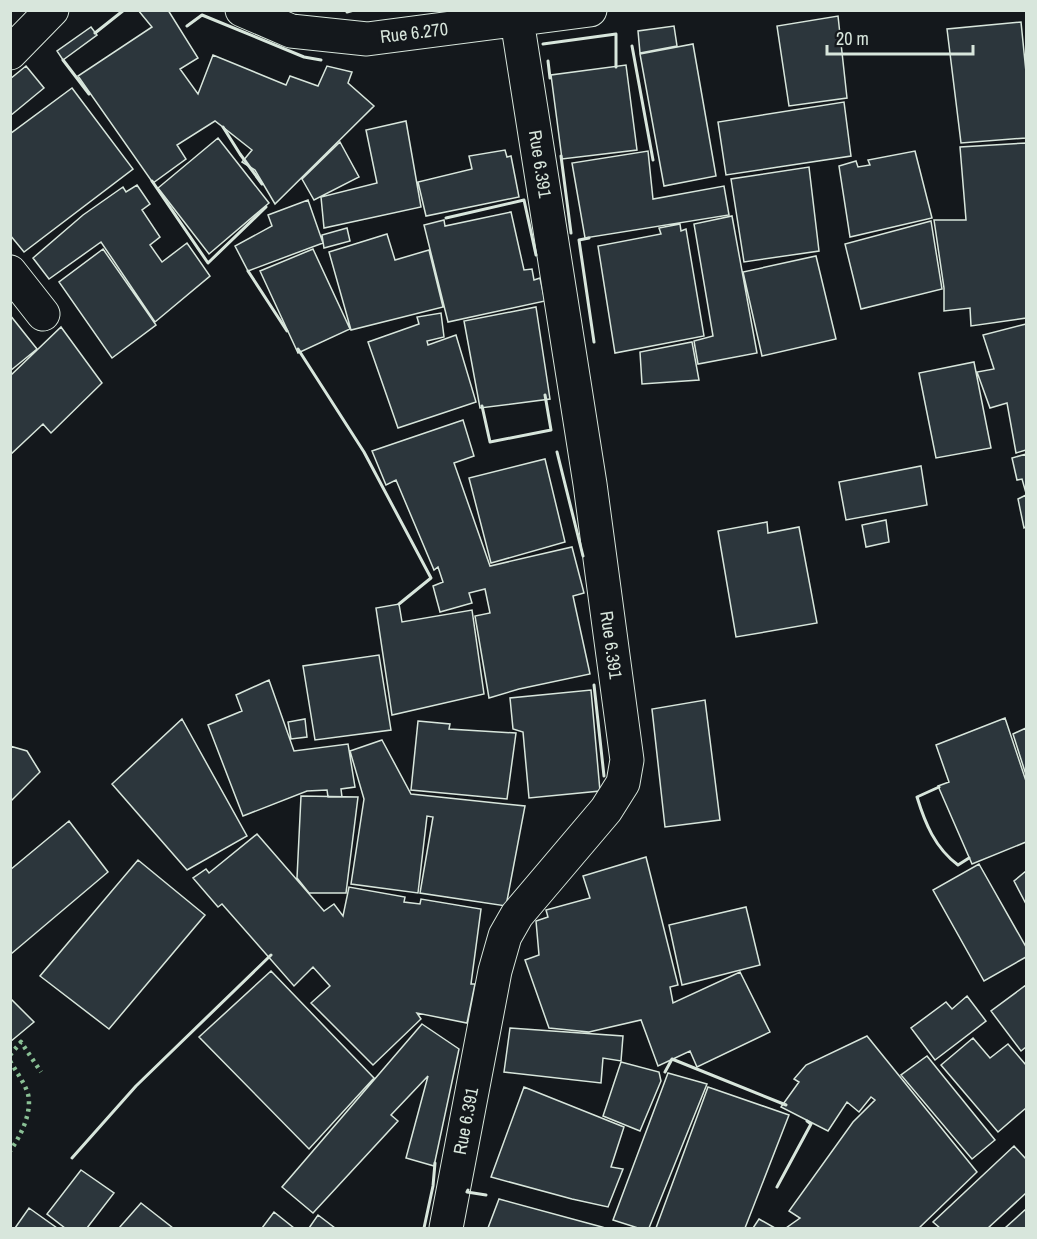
<svg xmlns="http://www.w3.org/2000/svg" width="1037" height="1239" font-family="'Archivo Narrow',sans-serif">
<style>
.building{fill:#2c363c;stroke:#d8e6dc;stroke-width:1.5}
.lines{fill:none;stroke-linecap:round;stroke-linejoin:round}
.minor-casing{stroke:#d8e6dc;stroke-width:35}
.minor{stroke:#14181c;stroke-width:33}
.hedge{stroke:#8ac095;stroke-width:4.5;stroke-dasharray:3 4.5;stroke-linecap:butt}
.wall{stroke:#d8e6dc;stroke-width:3}
.labels{text-anchor:middle;stroke-width:4.5;stroke-linejoin:round;paint-order:stroke}
.street-label{font-size:18px;fill:#d8e6dc;stroke:#14181c}
</style>
<rect width="100%" height="100%" fill="#14181c"/>
<path class="building" d="M 138,10 L 168,10 L 198,58 L 180,69 L 198,94 L 213,55 L 286,85 L 290,76 L 318,86 L 327,66 L 352,72 L 348,83 L 374,106 L 275,204 L 255,170 L 242,162 L 252,150 L 215,121 L 177,145 L 186,159 L 153,183 L 78,76 L 152,27 Z
M 838,16 L 847,98 L 789,106 L 777,26 Z
M 1021,22 L 1026,72 L 1026,138 L 961,143 L 947,29 Z
M 674,26 L 677,46 L 640,53 L 638,31 Z
M 91,27 L 97,35 L 63,60 L 57,51 Z
M 693,44 L 716,176 L 664,186 L 640,54 Z
M 626,65 L 637,150 L 562,159 L 551,75 Z
M 26,66 L 44,88 L 10,116 L 10,79 Z
M 72,88 L 133,169 L 24,252 L 10,235 L 10,134 Z
M 844,102 L 851,156 L 726,175 L 718,122 Z
M 406,121 L 421,207 L 324,228 L 321,197 L 377,183 L 366,130 Z
M 218,138 L 269,203 L 209,254 L 158,188 Z
M 340,142 L 359,177 L 314,200 L 302,179 Z
M 1026,143 L 1026,318 L 971,326 L 970,308 L 944,311 L 944,288 L 934,220 L 966,220 L 960,147 Z
M 505,150 L 507,157 L 511,156 L 519,197 L 426,216 L 418,182 L 472,169 L 469,156 Z
M 648,151 L 653,199 L 724,186 L 729,215 L 585,238 L 572,163 Z
M 915,151 L 932,218 L 850,237 L 839,166 L 856,161 L 858,167 L 870,165 L 868,160 Z
M 809,167 L 819,251 L 744,262 L 731,179 Z
M 137,185 L 150,204 L 142,210 L 160,237 L 150,245 L 162,262 L 187,243 L 210,276 L 155,322 L 101,242 L 49,279 L 33,258 L 83,215 L 123,187 L 126,192 Z
M 308,200 L 323,243 L 248,271 L 235,246 L 272,226 L 268,215 Z
M 511,212 L 524,270 L 532,269 L 534,280 L 540,278 L 545,301 L 448,322 L 424,225 L 444,220 L 445,226 Z
M 732,216 L 757,353 L 698,364 L 694,341 L 713,336 L 694,224 Z
M 931,221 L 942,289 L 861,309 L 845,244 Z
M 680,224 L 681,231 L 686,229 L 704,336 L 615,353 L 598,246 L 661,234 L 659,228 Z
M 347,228 L 350,241 L 324,248 L 322,235 Z
M 387,234 L 395,260 L 429,250 L 443,307 L 351,330 L 329,252 Z
M 103,249 L 156,325 L 112,358 L 59,282 Z
M 313,249 L 350,329 L 298,353 L 260,271 Z
M 816,256 L 836,339 L 762,356 L 743,272 Z
M 536,307 L 550,399 L 480,408 L 464,321 Z
M 441,313 L 444,337 L 427,341 L 428,345 L 456,335 L 476,402 L 398,428 L 368,342 L 419,324 L 417,317 Z
M 10,315 L 37,349 L 10,371 Z
M 1026,324 L 1026,450 L 1016,453 L 1007,403 L 990,408 L 977,372 L 994,369 L 983,335 Z
M 61,327 L 102,383 L 51,433 L 43,424 L 10,455 L 10,376 Z
M 692,342 L 699,380 L 642,384 L 640,352 Z
M 974,362 L 991,448 L 936,458 L 919,373 Z
M 463,420 L 474,456 L 454,463 L 490,566 L 572,547 L 584,593 L 573,596 L 590,674 L 519,689 L 489,698 L 475,616 L 490,613 L 485,589 L 469,593 L 472,603 L 440,612 L 433,586 L 443,582 L 438,567 L 434,570 L 396,480 L 386,485 L 372,451 Z
M 1026,454 L 1026,493 L 1022,479 L 1017,480 L 1012,458 Z
M 545,459 L 565,542 L 491,563 L 469,478 Z
M 921,466 L 927,505 L 846,520 L 839,482 Z
M 1026,495 L 1026,527 L 1024,528 L 1018,499 Z
M 886,520 L 889,542 L 866,547 L 862,525 Z
M 767,522 L 768,533 L 799,527 L 817,623 L 736,637 L 718,531 Z
M 399,604 L 402,622 L 472,610 L 484,694 L 392,715 L 376,608 Z
M 379,655 L 391,730 L 315,740 L 303,666 Z
M 269,680 L 294,751 L 348,744 L 355,787 L 341,789 L 342,797 L 328,797 L 327,790 L 307,791 L 243,816 L 208,725 L 242,711 L 236,695 Z
M 591,690 L 600,791 L 529,798 L 523,732 L 513,729 L 510,698 Z
M 705,700 L 720,820 L 665,827 L 652,709 Z
M 1005,718 L 1026,781 L 1026,842 L 972,864 L 938,786 L 949,782 L 936,745 Z
M 182,719 L 247,836 L 187,870 L 112,784 Z
M 305,719 L 307,737 L 291,739 L 288,722 Z
M 418,721 L 450,724 L 449,729 L 516,733 L 507,799 L 411,790 Z
M 1026,728 L 1026,775 L 1013,734 Z
M 382,740 L 411,794 L 525,806 L 506,906 L 420,893 L 433,817 L 427,816 L 418,893 L 351,884 L 364,799 L 350,751 Z
M 10,746 L 27,751 L 40,772 L 10,802 Z
M 301,796 L 358,797 L 346,893 L 309,893 L 297,878 Z
M 69,821 L 108,872 L 11,954 L 10,870 Z
M 257,834 L 324,911 L 334,904 L 343,916 L 349,887 L 405,897 L 404,902 L 420,904 L 421,899 L 481,909 L 471,984 L 475,984 L 467,1023 L 417,1013 L 421,1019 L 373,1065 L 311,1003 L 330,986 L 313,967 L 294,986 L 222,904 L 218,907 L 193,878 L 206,869 L 209,873 Z
M 646,857 L 678,985 L 670,987 L 673,1003 L 740,972 L 770,1032 L 697,1067 L 690,1051 L 658,1066 L 641,1020 L 589,1032 L 549,1028 L 525,960 L 539,955 L 536,921 L 548,917 L 546,910 L 590,898 L 583,876 Z
M 138,860 L 205,915 L 109,1029 L 40,976 Z
M 979,864 L 1026,947 L 1026,957 L 984,981 L 933,890 Z
M 1026,871 L 1026,904 L 1014,881 Z
M 746,907 L 760,965 L 682,985 L 669,925 Z
M 271,971 L 374,1078 L 309,1149 L 199,1037 Z
M 1026,985 L 1026,1047 L 1021,1051 L 991,1011 Z
M 967,996 L 986,1021 L 935,1060 L 911,1028 L 946,1002 L 952,1009 Z
M 10,998 L 34,1022 L 10,1042 Z
M 422,1024 L 459,1049 L 434,1166 L 406,1158 L 428,1076 L 391,1115 L 398,1121 L 313,1213 L 282,1187 Z
M 510,1028 L 623,1036 L 621,1061 L 603,1058 L 601,1083 L 504,1072 Z
M 867,1036 L 977,1172 L 919,1228 L 786,1228 L 800,1218 L 789,1211 L 853,1122 L 875,1100 L 871,1097 L 859,1112 L 847,1102 L 828,1131 L 781,1107 L 799,1082 L 794,1079 L 806,1065 Z
M 973,1038 L 990,1058 L 1008,1044 L 1026,1065 L 1026,1108 L 998,1132 L 941,1065 Z
M 927,1056 L 995,1140 L 972,1159 L 901,1075 Z
M 621,1062 L 659,1072 L 661,1081 L 640,1131 L 603,1116 Z
M 668,1073 L 707,1084 L 649,1228 L 638,1228 L 613,1220 Z
M 524,1087 L 624,1127 L 611,1167 L 623,1169 L 608,1207 L 572,1199 L 491,1177 Z
M 708,1087 L 789,1115 L 745,1228 L 656,1228 Z
M 1014,1146 L 1026,1159 L 1026,1193 L 988,1228 L 940,1228 L 933,1222 Z
M 81,1170 L 114,1193 L 87,1228 L 65,1228 L 47,1214 Z
M 499,1199 L 602,1227 L 605,1228 L 488,1228 Z
M 141,1203 L 173,1228 L 119,1228 Z
M 29,1208 L 57,1228 L 15,1228 Z
M 1026,1209 L 1026,1228 L 1005,1228 Z
M 274,1212 L 294,1228 L 262,1228 Z
M 318,1215 L 335,1228 L 309,1228 Z
M 759,1219 L 775,1228 L 753,1228 Z"/>
<g class="lines">
<defs>
<path id="minor" d="M 242,10 L 291,31 L 367,39 L 590,10
M 10,53 L 52,10
M 10,272 L 43,314
M 446,1228 L 495,971 L 505,936 L 517,915 L 606,810 L 623,783 L 627,760 L 590,484 L 517,20"/>
</defs>
<use href="#minor" class="minor-casing"/>
<use href="#minor" class="minor"/>
<path class="hedge" d="M 10,1055 L 21,1042 L 41,1072
M 10,1061 C 16,1071 23,1081 27,1091 C 34,1109 21,1136 10,1151"/>
<path class="wall" d="M 347,10 L 347,12 L 354,10
M 187,26 L 202,15 L 304,57 L 321,60
M 95,33 L 124,10
M 543,44 L 616,34 L 616,67
M 632,46 L 653,160
M 63,60 L 89,94
M 548,61 L 550,78
M 223,127 L 240,154 L 262,184
M 561,156 L 571,233
M 152,181 L 208,263 L 266,207
M 446,218 L 524,200 L 536,255
M 589,238 L 579,240 L 594,342
M 248,271 L 287,331
M 298,349 L 364,452 L 431,578 L 399,604
M 482,406 L 490,442 L 551,430 L 545,395
M 557,452 L 583,556
M 594,685 L 604,776
M 939,787 L 917,797 C 925,823 935,848 958,865 L 969,858
M 665,1072 L 672,1059 L 786,1105
M 72,1158 L 136,1086 L 271,955
M 777,1187 L 811,1124 L 807,1121
M 468,1190 L 467,1192 L 486,1195
M 424,1228 L 433,1186 L 435,1163"/>
</g>
<g class="labels">
<g class="street-label">
<text transform="translate(414 33) rotate(-7)" y="6">Rue 6.270</text>
<text transform="translate(540 164) rotate(81)" y="6">Rue 6.391</text>
<text transform="translate(611 645) rotate(82)" y="6">Rue 6.391</text>
<text transform="translate(466 1121) rotate(-79)" y="6">Rue 6.391</text>
</g>
</g>
<rect width="1037" height="1239" fill="none" stroke="#d8e6dc" stroke-width="24"/>
<path d="M827 45v9h146v-9" fill="none" stroke="#d8e6dc" stroke-width="3"/>
<text x="836" y="45" font-size="18" fill="#d8e6dc" stroke="#14181c" stroke-width="4.5" paint-order="stroke">20 m</text>
</svg>
